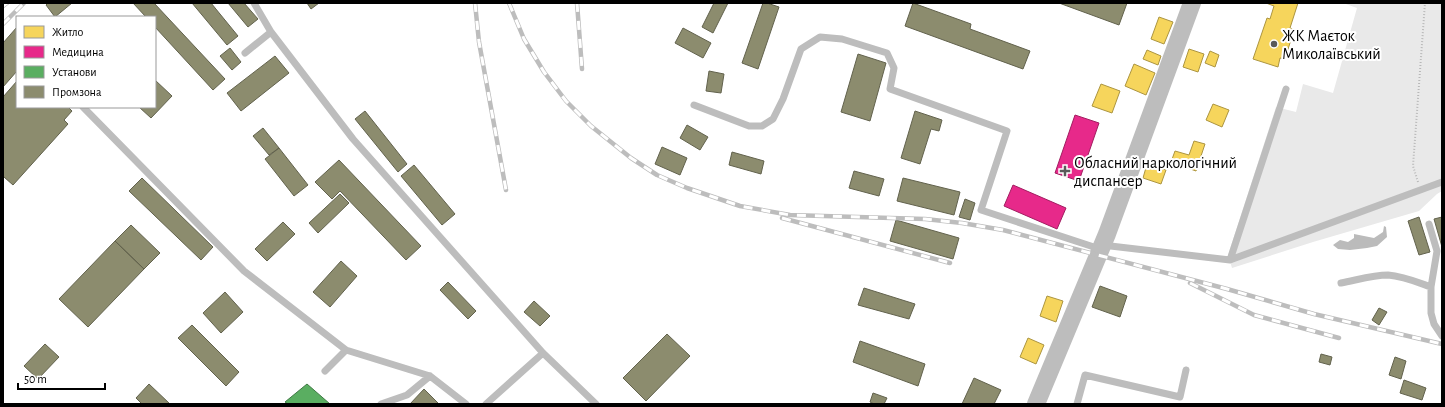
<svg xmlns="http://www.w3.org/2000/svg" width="1445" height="407" font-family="'Alegreya Sans',sans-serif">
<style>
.green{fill:#e9e9e9}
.water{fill:#bbb}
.homes{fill:#f6d55c;stroke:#ac9540}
.health{fill:#e7298a;stroke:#a21d61}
.public{fill:#5aae61;stroke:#3f7a44}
.industry{fill:#8c8c6e;stroke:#62624d}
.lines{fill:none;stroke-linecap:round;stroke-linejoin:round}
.path{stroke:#b8b8b8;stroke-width:2;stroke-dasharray:1 2;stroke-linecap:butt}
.service{stroke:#bdbdbd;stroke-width:7}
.tertiary{stroke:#bdbdbd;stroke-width:18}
.rail-casing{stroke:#bdbdbd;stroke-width:4.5}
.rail{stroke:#fff;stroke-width:3;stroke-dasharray:9;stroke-linecap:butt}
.poi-dot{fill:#595959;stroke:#fff;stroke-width:1.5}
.labels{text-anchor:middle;stroke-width:4;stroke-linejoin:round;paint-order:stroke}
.poi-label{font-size:16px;fill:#000;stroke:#fff;text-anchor:start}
</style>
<rect width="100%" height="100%" fill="#fff"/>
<path class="green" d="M 1343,3 L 1442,3 L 1442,191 L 1437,194 L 1419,211 L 1313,242 L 1232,268 L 1228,255 L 1276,107 L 1296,112 L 1303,84 L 1333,93 L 1357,8 Z"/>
<path class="water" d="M 1384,226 L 1386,227 L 1387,237 L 1377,246 L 1367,248 L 1350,250 L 1338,249 L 1333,245 L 1340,240 L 1348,242 L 1354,238 L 1354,234 L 1374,238 L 1383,232 Z"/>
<path class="homes" d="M 1266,3 L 1298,3 L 1290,28 L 1294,30 L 1285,59 L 1280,58 L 1278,67 L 1253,59 L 1267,18 L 1270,19 L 1274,6 Z
M 1159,17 L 1173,22 L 1164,44 L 1151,39 Z
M 1189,49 L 1204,54 L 1198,72 L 1183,67 Z
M 1147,50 L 1161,56 L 1158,65 L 1143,59 Z
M 1210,51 L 1219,55 L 1215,67 L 1205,63 Z
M 1134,64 L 1155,73 L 1146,95 L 1125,86 Z
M 1101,84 L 1120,91 L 1112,113 L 1092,106 Z
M 1213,104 L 1229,110 L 1222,127 L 1206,120 Z
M 1194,141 L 1205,144 L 1196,171 L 1171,162 L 1175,151 L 1189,155 Z
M 1147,164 L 1166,170 L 1161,184 L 1143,178 Z
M 1047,296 L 1063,301 L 1056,322 L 1040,316 Z
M 1028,338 L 1044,345 L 1036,364 L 1020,357 Z"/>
<path class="health" d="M 1075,115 L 1099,123 L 1079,181 L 1055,173 Z
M 1013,185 L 1066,208 L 1057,229 L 1004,206 Z"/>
<path class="public" d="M 307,384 L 330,404 L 288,404 L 285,402 Z"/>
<path class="industry" d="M 48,3 L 72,3 L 55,17 L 46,5 Z
M 133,3 L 154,3 L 225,79 L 213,90 L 155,27 L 155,17 L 146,17 Z
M 192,3 L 211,3 L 238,36 L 227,45 Z
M 228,3 L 244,3 L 258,19 L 248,27 Z
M 307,3 L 319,3 L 311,9 Z
M 714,3 L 728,3 L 713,33 L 702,27 Z
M 763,3 L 767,3 L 779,7 L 758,69 L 742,63 Z
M 913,3 L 971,24 L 970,29 L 1030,51 L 1023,69 L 905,26 Z
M 1059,3 L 1127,3 L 1119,25 Z
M 17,27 L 17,71 L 3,87 L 3,43 Z
M 683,28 L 711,43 L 703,58 L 675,43 Z
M 230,48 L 241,62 L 232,70 L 220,56 Z
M 858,54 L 886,63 L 870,121 L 841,112 Z
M 275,56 L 289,73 L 241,111 L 227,93 Z
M 709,71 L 724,74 L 721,93 L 706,91 Z
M 155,80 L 172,96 L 151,118 L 139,107 L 155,107 Z
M 17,81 L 17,107 L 68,107 L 72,111 L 64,120 L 68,124 L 13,185 L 4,177 L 3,178 L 3,97 Z
M 365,111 L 407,164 L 398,172 L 355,119 Z
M 915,111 L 942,120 L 939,131 L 931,129 L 920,164 L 901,158 Z
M 687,125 L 708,137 L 700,150 L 680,138 Z
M 263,128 L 279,148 L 269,155 L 253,136 Z
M 662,147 L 687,158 L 680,175 L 655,164 Z
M 279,148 L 308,185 L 294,196 L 265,159 Z
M 732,152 L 764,161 L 761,174 L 729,165 Z
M 339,160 L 421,246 L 406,260 L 340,191 L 332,199 L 315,182 Z
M 414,165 L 455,214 L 442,225 L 401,176 Z
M 854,171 L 884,179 L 879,196 L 849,188 Z
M 142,178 L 213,247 L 201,260 L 129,191 Z
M 903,178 L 960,192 L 954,215 L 897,201 Z
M 340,194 L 349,203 L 318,233 L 309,223 Z
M 965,199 L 975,203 L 970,220 L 959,217 Z
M 1419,217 L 1430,252 L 1419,255 L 1408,221 Z
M 1442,217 L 1442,247 L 1434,219 Z
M 896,220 L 959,238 L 953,259 L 890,241 Z
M 283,222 L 295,234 L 267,261 L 255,249 Z
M 131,225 L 160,253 L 144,269 L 115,241 Z
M 115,241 L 144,269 L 88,327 L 59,299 Z
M 341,261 L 357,276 L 330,307 L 313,292 Z
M 448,282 L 476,311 L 468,319 L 440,290 Z
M 1100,286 L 1127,296 L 1120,317 L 1092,307 Z
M 864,288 L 915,304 L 909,319 L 858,305 Z
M 225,292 L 243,312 L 221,333 L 203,313 Z
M 534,301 L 550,316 L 540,326 L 524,312 Z
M 1379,308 L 1387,312 L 1379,325 L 1372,320 Z
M 192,325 L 239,372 L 226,386 L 178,338 Z
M 667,334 L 690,356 L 646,401 L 623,378 Z
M 860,341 L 925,364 L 918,386 L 853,362 Z
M 45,344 L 59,357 L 38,379 L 24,366 Z
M 1321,354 L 1332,357 L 1330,365 L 1319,362 Z
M 1395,357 L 1406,361 L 1401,379 L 1389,375 Z
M 974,378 L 1001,390 L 994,404 L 962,404 Z
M 1404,380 L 1426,388 L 1422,400 L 1400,393 Z
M 149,384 L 170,404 L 142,404 L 136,398 Z
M 424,389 L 439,404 L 410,404 Z
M 873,393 L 887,398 L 884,404 L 874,404 L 870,402 Z"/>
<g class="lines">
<path class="path" d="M 1418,182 L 1413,166 L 1425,3"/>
<path class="service" d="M 271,32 L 353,139 L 543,353 L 596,404
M 245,53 L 271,32 L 254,3
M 694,105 L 749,126 L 762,126 L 773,119 L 783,99 L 801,49 L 820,37 L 842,39 L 887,53 L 894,68 L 890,89 L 1007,131 L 981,210 L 1100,249
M 83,107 L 244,271 L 346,350 L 430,376 L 466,404
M 1429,224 L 1437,251 L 1431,287 L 1431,313 L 1434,324 L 1442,336
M 1102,245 L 1230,260 L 1286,89
M 1230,260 L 1442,182
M 1341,283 C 1357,280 1373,275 1388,275 C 1403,276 1417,282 1431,287
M 325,371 L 346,350
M 381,404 L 407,395 L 430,376
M 486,404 L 543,353
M 1077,404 L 1085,375 L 1180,397 L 1186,370"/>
<path class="tertiary" d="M 1036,404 L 1107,234 L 1192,3"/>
<defs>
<path id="rail" d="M 475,3 L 479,42 L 506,190
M 509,3 L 524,39 L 544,72 L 566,101 L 591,126 L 631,158 L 657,175 L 687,188 L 740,206 L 790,215 L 925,219 L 962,223 L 1003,230 L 1227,289 L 1314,314 L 1442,344
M 577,3 L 582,69
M 3,6 L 7,3
M 3,24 L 24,3
M 782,218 L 950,263
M 1190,283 L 1254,315 L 1339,338"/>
</defs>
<use href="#rail" class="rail-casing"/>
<use href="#rail" class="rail"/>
</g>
<g class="poi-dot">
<circle cx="1274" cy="44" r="4"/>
<path d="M1063 165h4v4h4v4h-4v4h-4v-4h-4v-4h4z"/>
</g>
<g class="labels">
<g class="poi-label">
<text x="1282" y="41">ЖК Маєток<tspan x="1282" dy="18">Миколаївський</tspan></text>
<text x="1074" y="168">Обласний наркологічний<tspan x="1074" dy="18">диспансер</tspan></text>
</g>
</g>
<rect width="1445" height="407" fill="none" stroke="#000000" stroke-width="8"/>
<rect x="16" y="16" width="140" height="92" fill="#ffffff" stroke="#999999"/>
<rect x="24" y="26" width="20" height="12" fill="#f6d55c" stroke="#999999"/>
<text x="52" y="36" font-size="12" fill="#000000">Житло</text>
<rect x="24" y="46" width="20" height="12" fill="#e7298a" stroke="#999999"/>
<text x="52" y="56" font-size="12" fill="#000000">Медицина</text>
<rect x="24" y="66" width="20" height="12" fill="#5aae61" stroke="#999999"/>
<text x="52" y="76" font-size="12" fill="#000000">Установи</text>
<rect x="24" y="86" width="20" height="12" fill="#8c8c6e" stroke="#999999"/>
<text x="52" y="96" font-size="12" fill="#000000">Промзона</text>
<path d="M18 383v6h87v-6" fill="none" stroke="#000000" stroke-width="2"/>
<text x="24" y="383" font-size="12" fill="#000000" stroke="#ffffff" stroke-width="3" paint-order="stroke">50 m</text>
</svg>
